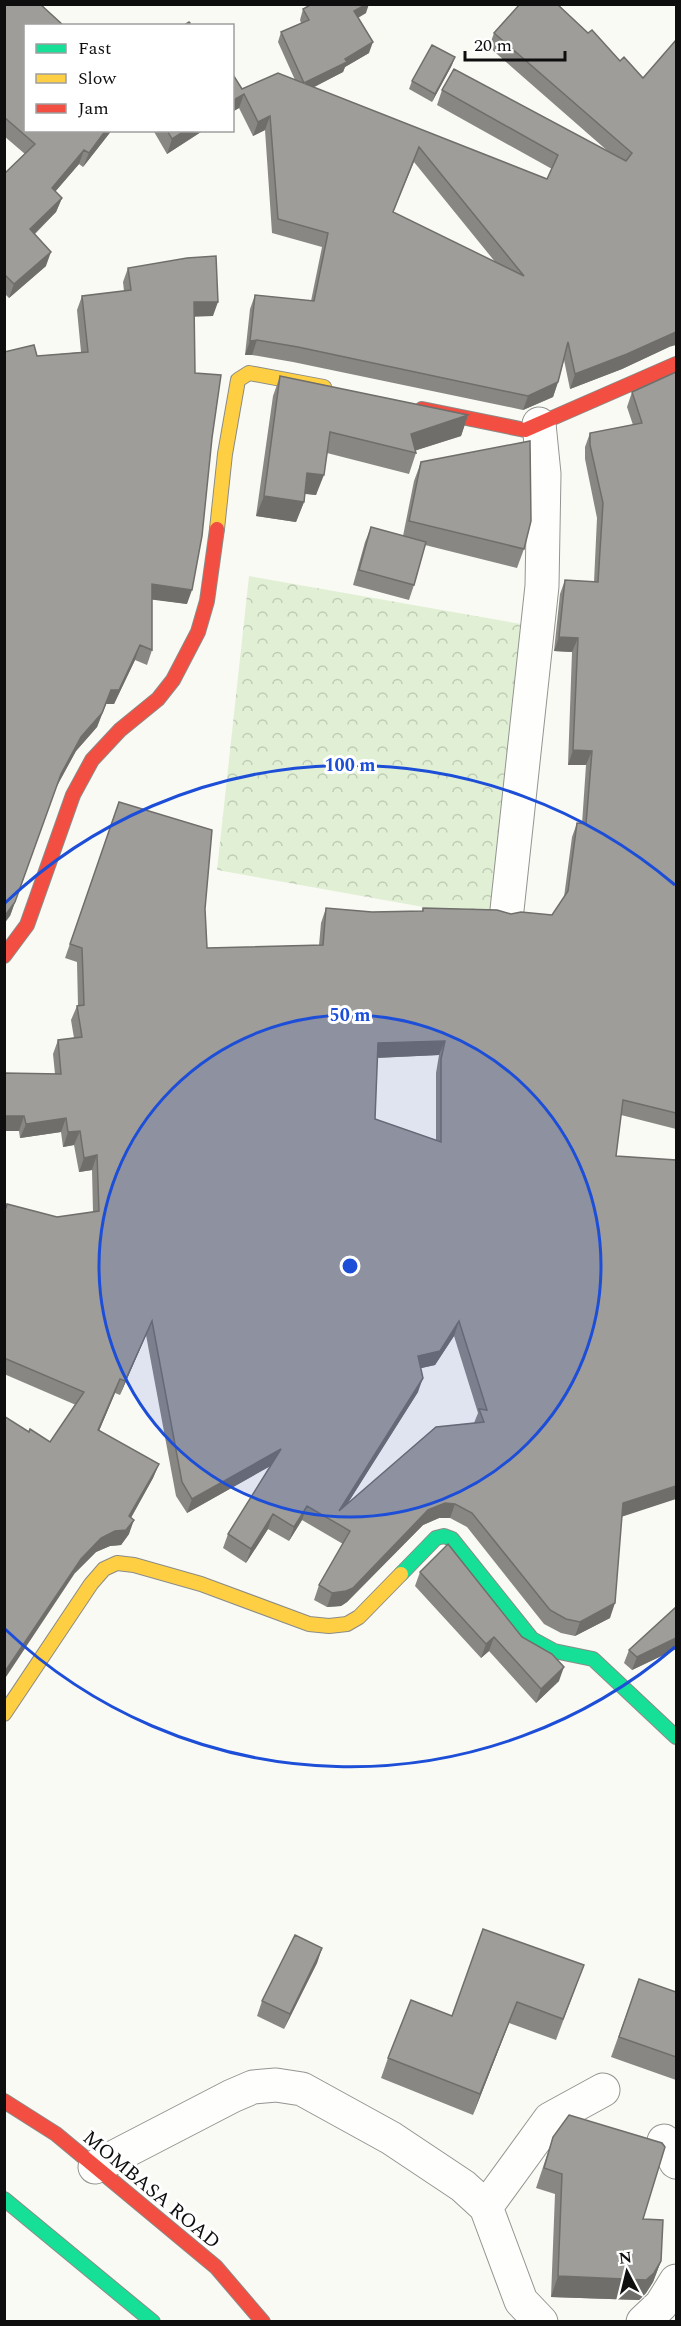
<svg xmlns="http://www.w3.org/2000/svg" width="681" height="2326" font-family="Spectral,serif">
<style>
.park{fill:url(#park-crowns)}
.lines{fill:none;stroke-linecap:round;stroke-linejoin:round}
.street-casing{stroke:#949492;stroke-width:35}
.fast-casing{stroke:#8b8b88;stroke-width:16}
.slow-casing{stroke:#8b8b88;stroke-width:16}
.jam-casing{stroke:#8b8b88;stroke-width:16}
.street{stroke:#fefefd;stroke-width:33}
.fast{stroke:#16e098;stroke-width:14}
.slow{stroke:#ffcf43;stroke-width:14}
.jam{stroke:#f24e42;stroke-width:14}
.wall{fill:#888784;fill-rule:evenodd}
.shaded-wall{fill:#6f6e6b}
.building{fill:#9e9d99;stroke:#6f6e6b;stroke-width:1.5;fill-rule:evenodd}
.ring{fill:none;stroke:#1d4ed8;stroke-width:3}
.labels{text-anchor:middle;stroke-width:6;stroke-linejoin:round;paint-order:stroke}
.street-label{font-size:20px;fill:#0e0e0e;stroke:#fff}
.centre{fill:#1d4ed8;stroke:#fff;stroke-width:3}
.ring-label{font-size:18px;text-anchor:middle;font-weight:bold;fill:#1d4ed8;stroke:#fff;stroke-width:6;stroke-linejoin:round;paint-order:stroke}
</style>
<defs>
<pattern id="park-crowns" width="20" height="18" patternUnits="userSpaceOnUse" patternTransform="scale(1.5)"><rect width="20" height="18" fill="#e1f0d5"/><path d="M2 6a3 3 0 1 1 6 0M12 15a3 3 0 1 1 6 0" fill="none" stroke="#c0cdb6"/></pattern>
</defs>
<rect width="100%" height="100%" fill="#fafaf4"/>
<path class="park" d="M 249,576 L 544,628 L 513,923 L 217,870 Z"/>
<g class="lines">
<defs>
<path id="street" d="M 507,910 L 542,586 L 544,474 L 539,424
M 664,2141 L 676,2162
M 95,2167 L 232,2096 L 253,2087 L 276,2085 L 302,2089 L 391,2138 L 463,2186 L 486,2207 L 521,2301 L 541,2322
M 486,2207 L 550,2119 L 603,2090
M 643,2322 L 661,2305 L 676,2281"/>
<path id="fast" d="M 401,1574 L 436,1538 L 444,1536 L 452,1539 L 532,1639 L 554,1651 L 593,1659 L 676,1737
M 4,2199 L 153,2322"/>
<path id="slow" d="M 217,529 L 225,454 L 238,380 L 249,373 L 324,387
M 4,1714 L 91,1584 L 104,1569 L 117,1563 L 134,1565 L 201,1584 L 309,1624 L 329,1626 L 347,1624 L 359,1617 L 401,1574"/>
<path id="jam" d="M 422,409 L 525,430 L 676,364
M 4,956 L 27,925 L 73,795 L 92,760 L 120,730 L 158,699 L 173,680 L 198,632 L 207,601 L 217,529
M 4,2101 L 56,2134 L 216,2267 L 263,2322"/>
</defs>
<use href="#street" class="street-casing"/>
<use href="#fast" class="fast-casing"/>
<use href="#slow" class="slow-casing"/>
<use href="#jam" class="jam-casing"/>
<use href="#street" class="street"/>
<use href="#fast" class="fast"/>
<use href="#slow" class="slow"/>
<use href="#jam" class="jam"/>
</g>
<path class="wall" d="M 4,4 L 112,130 L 83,167 L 79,164 L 55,192 L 62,198 L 56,212 L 35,234 L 46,266 L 9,298 L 4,293 L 4,174 L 25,154 L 4,136 Z
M 303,9 L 366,13 L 358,18 L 369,53 L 345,67 L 343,72 L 313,87 L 547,179 L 552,169 L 437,105 L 442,90 L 610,153 L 489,47 L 494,33 L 620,61 L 669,347 L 622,369 L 570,389 L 564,360 L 558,382 L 553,397 L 523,410 L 293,362 L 252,355 L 245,355 L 250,309 L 255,295 L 311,301 L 322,247 L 272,233 L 265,130 L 253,136 L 239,108 L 232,112 L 232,73 L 242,89 L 295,80 L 278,42 L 281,32 L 301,23 L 300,20 ZM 414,162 L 496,263 L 393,212 Z
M 452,65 L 432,102 L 409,89 L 412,81 Z
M 153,130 L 204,130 L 167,154 Z
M 128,268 L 213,316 L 194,316 L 187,604 L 152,599 L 152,650 L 147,665 L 135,660 L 114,704 L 106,704 L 97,727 L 76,751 L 56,788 L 10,916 L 37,356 L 81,352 L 77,310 L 82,296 L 124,291 L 123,282 Z
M 676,372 L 676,1129 L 621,1115 L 616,1156 L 622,1516 L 610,1618 L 575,1636 L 561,1633 L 544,1624 L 467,1527 L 450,1518 L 439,1518 L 423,1525 L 347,1602 L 341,1606 L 327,1607 L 314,1600 L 319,1585 L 343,1544 L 302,1520 L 289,1541 L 268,1529 L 246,1563 L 223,1548 L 228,1534 L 270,1466 L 187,1513 L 176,1496 L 146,1335 L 120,1395 L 115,1393 L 99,1431 L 159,1464 L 153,1478 L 131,1518 L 129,1534 L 121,1545 L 110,1546 L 96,1552 L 75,1573 L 29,1432 L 50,1442 L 76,1405 L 4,1374 L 4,1208 L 57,1217 L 93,1212 L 92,1170 L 79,1172 L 74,1145 L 63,1147 L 61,1132 L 20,1138 L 19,1131 L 4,1131 L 55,1074 L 53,1054 L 58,1040 L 74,1038 L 71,1020 L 77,1006 L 78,1006 L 77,962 L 65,958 L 119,802 L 205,909 L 207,948 L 319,945 L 321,923 L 326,908 L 372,912 L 422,911 L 423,908 L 511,914 L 552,915 L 564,897 L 572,837 L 577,823 L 582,824 L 586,765 L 568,765 L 572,652 L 554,651 L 560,594 L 565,580 L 594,582 L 597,518 L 585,459 L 585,447 L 590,433 L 633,425 L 627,407 L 632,392 ZM 439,1055 L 436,1073 L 436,1140 L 375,1119 L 377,1058 ZM 454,1336 L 478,1413 L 474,1423 L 347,1504 L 418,1392 L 421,1368 L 435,1365 Z
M 280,376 L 468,415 L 461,436 L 416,450 L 416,453 L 409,474 L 327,453 L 316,495 L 305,494 L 304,502 L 296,522 L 256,516 L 273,396 Z
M 421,462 L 524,549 L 517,568 L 425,545 L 414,585 L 409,600 L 353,585 L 365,542 L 371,527 L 403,536 L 414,481 Z
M 420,1572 L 522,1637 L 559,1681 L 536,1703 L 489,1651 L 481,1658 L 415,1586 Z
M 676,1607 L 676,1649 L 632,1670 L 624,1663 L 629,1650 Z
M 322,1948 L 317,1963 L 284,2029 L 257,2016 L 262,2001 Z
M 584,1965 L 556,2040 L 509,2023 L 473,2115 L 381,2078 L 388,2058 L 452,2016 Z
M 639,1979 L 676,1992 L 676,2080 L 611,2057 Z
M 553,2137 L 643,2219 L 661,2261 L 653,2282 L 646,2293 L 639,2300 L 551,2297 L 555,2194 L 536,2188 Z"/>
<path class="shaded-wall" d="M 367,4 L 369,4 L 366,13 L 350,22 L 354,11 Z
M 373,42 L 369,53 L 345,67 L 343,72 L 301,94 L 304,83 Z
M 455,57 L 452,65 L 432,102 L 435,94 Z
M 244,94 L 239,108 L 232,112 L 232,101 Z
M 270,116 L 265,130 L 253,136 L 258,122 Z
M 106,130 L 112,130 L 83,167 L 89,153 Z
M 186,130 L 204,130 L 167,154 L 172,139 Z
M 84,150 L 79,164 L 46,202 L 52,188 Z
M 62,198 L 56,212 L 25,243 L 30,229 Z
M 51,252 L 46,266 L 9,298 L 14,284 Z
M 194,302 L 218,302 L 213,316 L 188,317 Z
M 676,332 L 676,345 L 669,347 L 622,369 L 570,389 L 575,374 Z
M 257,340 L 252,355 L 245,355 L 250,341 Z
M 558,382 L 553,397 L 523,410 L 528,396 Z
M 468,415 L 461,436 L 411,452 L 411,434 Z
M 307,473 L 324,475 L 316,495 L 300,493 Z
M 264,496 L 304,502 L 296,522 L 256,516 Z
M 152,584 L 192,590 L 187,604 L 147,599 Z
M 559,637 L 578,638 L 572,652 L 554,651 Z
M 140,645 L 135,660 L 114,704 L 106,704 L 97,727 L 76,751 L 55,789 L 61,774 L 81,737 Z
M 573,750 L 592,751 L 586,765 L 568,765 Z
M 15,902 L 10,916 L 4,924 L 4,917 Z
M 445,1041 L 439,1055 L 372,1058 L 378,1043 Z
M 4,1116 L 24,1116 L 19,1131 L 4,1131 Z
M 66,1118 L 61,1132 L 20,1138 L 26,1124 Z
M 80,1131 L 74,1145 L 63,1147 L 68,1132 Z
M 97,1155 L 92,1170 L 79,1172 L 84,1158 Z
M 152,1321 L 146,1335 L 120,1395 L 125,1381 Z
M 459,1321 L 454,1336 L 435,1365 L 413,1370 L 418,1356 Z
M 423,1378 L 418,1392 L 336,1522 L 339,1511 Z
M 120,1379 L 115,1393 L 93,1445 L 98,1430 Z
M 281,1449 L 276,1463 L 187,1513 L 192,1499 Z
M 159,1464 L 153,1478 L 124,1530 L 134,1520 L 129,1534 L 121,1545 L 110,1546 L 96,1552 L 75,1573 L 4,1680 L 4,1673 L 81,1559 L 101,1538 L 129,1516 Z
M 676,1486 L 676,1499 L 618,1518 L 623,1503 Z
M 445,1503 L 455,1504 L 450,1518 L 439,1518 L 423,1525 L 347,1602 L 341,1606 L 327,1607 L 332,1593 L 428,1510 Z
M 307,1506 L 302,1520 L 289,1541 L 294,1527 Z
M 273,1514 L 268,1529 L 246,1563 L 251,1549 Z
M 615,1603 L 610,1618 L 575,1636 L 580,1622 Z
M 494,1637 L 489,1651 L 481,1658 L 486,1644 Z
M 676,1638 L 676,1649 L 632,1670 L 637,1657 Z
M 564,1667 L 559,1681 L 536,1703 L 541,1689 Z
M 322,1948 L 317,1963 L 284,2029 L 290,2014 Z
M 517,2002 L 509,2023 L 473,2115 L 480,2094 Z
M 661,2261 L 653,2282 L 646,2293 L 639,2300 L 551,2297 L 558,2276 Z"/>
<path class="building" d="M 4,4 L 40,4 L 64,26 L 26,26 L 26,130 L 106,130 L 89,153 L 84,150 L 52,188 L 62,198 L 30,229 L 51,252 L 14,284 L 4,274 L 4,174 L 35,144 L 4,117 Z
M 312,4 L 367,4 L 354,11 L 373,42 L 345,59 L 347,62 L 304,83 L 281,32 L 309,20 L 303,9 Z
M 520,4 L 557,4 L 588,33 L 592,30 L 620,61 L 624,57 L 643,78 L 676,40 L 676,332 L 627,354 L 575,374 L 568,342 L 558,382 L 528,396 L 298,347 L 257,340 L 250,341 L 255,295 L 314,301 L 328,233 L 278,219 L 270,116 L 258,122 L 244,94 L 232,101 L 232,73 L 242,89 L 278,73 L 547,179 L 558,155 L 442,90 L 454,69 L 626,161 L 632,153 L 494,33 ZM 419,147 L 524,276 L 393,212 Z
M 189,22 L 190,23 L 189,26 L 183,26 Z
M 432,45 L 455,57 L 435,94 L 412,81 Z
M 167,130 L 186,130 L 172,139 Z
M 216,256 L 218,302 L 194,302 L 195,373 L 221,375 L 212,438 L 202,536 L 192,590 L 152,584 L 152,650 L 140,645 L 119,690 L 111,690 L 102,713 L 81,737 L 61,774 L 15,902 L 4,917 L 4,352 L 34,345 L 37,356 L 88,352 L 82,296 L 131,290 L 128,268 L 187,258 Z
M 676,372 L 676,1113 L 623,1100 L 616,1156 L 676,1160 L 676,1486 L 623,1503 L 615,1603 L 580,1622 L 566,1619 L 550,1610 L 472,1513 L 455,1504 L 445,1503 L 428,1510 L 353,1588 L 346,1591 L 332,1593 L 319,1585 L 350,1531 L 307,1506 L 294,1527 L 273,1514 L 251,1549 L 228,1534 L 281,1449 L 192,1499 L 182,1482 L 152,1321 L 125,1381 L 120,1379 L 98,1430 L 159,1464 L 129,1516 L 134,1520 L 126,1530 L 115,1531 L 101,1538 L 81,1559 L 4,1673 L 4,1416 L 29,1432 L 30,1429 L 50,1442 L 84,1392 L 4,1358 L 4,1208 L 6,1208 L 7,1204 L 57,1217 L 99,1211 L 97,1155 L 84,1158 L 80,1131 L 68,1132 L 66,1118 L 26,1124 L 24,1116 L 4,1116 L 4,1073 L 61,1074 L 58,1040 L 82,1037 L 77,1006 L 84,1005 L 82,948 L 70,944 L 119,802 L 212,830 L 205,909 L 207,948 L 323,945 L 326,908 L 372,912 L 423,911 L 423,908 L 497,910 L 511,914 L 521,912 L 552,915 L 568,891 L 577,823 L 586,824 L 592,751 L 573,750 L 578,638 L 559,637 L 565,580 L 598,582 L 603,503 L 590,445 L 590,433 L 642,423 L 632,392 ZM 445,1041 L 441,1059 L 441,1142 L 375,1119 L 378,1043 ZM 459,1321 L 487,1410 L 479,1409 L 484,1422 L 436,1427 L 339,1511 L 423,1378 L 418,1356 L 440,1351 Z
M 280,376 L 468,415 L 411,434 L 416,453 L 330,432 L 324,475 L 307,473 L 304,502 L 264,496 Z
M 530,441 L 531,521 L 524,549 L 409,521 L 421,462 Z
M 371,527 L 426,542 L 414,585 L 359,570 Z
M 448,1544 L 522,1637 L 552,1654 L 564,1667 L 541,1689 L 494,1637 L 486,1644 L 420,1572 Z
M 676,1607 L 676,1638 L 637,1657 L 629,1650 Z
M 483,1929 L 584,1965 L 563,2019 L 517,2002 L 480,2094 L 388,2058 L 411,2000 L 452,2016 Z
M 295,1935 L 322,1948 L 290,2014 L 262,2001 Z
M 639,1979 L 676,1992 L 676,2057 L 619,2037 Z
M 569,2115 L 662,2143 L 665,2147 L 643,2219 L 663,2220 L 661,2261 L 654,2273 L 646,2280 L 558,2276 L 562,2174 L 544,2168 L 553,2137 Z"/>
<circle cx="350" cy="1266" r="251" fill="#1d4ed8" fill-opacity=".12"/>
<g class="ring">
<circle cx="350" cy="1266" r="251"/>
<path d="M675 1647A501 501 0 0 1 5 1629M5 903A501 501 0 0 1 675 885"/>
</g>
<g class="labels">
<g class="street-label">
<text transform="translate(152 2189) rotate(40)" y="7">MOMBASA ROAD</text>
</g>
</g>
<circle cx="350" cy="1266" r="9" class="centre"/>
<g class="ring-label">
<text x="350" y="771">100 m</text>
<text x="350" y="1021">50 m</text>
</g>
<rect width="681" height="2326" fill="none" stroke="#0e0e0e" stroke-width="12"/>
<rect x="24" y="24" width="210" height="108" fill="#ffffff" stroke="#9f9f9f" stroke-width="1.5"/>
<rect x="36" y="44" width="30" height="9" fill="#16e098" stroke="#9f9f9f" stroke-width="1.5"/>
<text x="78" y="54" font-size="18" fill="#0e0e0e">Fast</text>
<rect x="36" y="74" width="30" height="9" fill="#ffcf43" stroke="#9f9f9f" stroke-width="1.5"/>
<text x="78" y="84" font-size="18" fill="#0e0e0e">Slow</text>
<rect x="36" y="104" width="30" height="9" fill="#f24e42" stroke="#9f9f9f" stroke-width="1.5"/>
<text x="78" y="114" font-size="18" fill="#0e0e0e">Jam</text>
<g transform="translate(627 2272) rotate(353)" stroke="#ffffff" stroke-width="4.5" paint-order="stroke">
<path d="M0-4.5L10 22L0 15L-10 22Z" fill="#0e0e0e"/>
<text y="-9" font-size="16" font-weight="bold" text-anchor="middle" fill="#0e0e0e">N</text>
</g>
<path d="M465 51v9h100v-9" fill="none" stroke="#0e0e0e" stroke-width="3"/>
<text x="474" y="51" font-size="18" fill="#0e0e0e" stroke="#ffffff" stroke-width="4.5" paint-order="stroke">20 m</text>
</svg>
